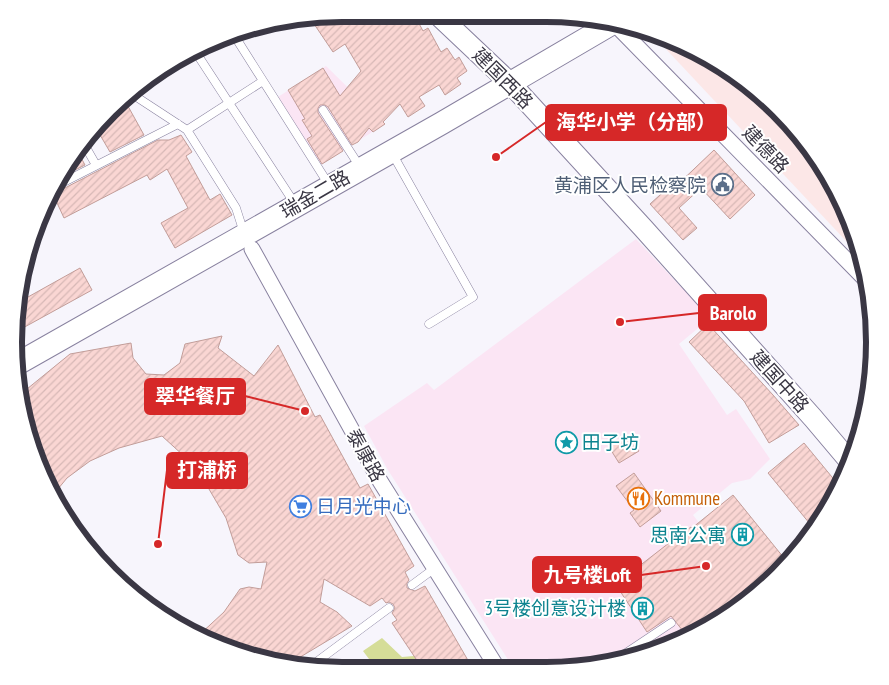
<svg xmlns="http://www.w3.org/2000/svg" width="889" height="685" font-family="'PT Sans Narrow','Noto Sans SC',sans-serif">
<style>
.commercial{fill:#fbe5f4}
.medical{fill:#fce7e7}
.green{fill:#d5dd98}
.building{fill:url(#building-hatch);stroke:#c29d99}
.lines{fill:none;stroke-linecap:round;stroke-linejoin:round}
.service-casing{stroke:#88819f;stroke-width:9}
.minor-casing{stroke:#88819f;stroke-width:17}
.tertiary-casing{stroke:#88819f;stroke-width:22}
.secondary-casing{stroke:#88819f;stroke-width:24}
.service{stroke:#fff;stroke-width:8}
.minor{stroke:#fff;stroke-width:15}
.tertiary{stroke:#fff;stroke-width:20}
.secondary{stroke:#fff;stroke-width:22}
.labels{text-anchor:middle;stroke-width:4;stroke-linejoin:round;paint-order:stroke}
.street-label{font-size:19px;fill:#3a3744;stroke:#fff}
.service-label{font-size:19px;fill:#4e5e75;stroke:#fff;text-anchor:end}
.culture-label{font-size:19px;fill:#0d838f;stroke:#fff;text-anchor:end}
.food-label{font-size:19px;fill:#c56008;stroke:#fff;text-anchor:start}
.shop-label{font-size:19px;fill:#366cbe;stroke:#fff;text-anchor:start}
.rim{fill:none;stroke:#3a3744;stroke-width:6}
.leader{fill:none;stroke:#d62828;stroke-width:2}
.callout-dot{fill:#d62828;stroke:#fff;stroke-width:2}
.callout{fill:#d62828;stroke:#d62828;stroke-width:2}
.callout-label{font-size:20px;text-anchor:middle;font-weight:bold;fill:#fff}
</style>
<defs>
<pattern id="building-hatch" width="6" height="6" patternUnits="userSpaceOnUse" patternTransform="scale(1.25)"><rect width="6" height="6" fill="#fad6d3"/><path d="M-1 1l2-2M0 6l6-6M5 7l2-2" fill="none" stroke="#d7b8b6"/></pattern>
</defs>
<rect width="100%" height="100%" fill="#f7f5fc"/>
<path class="commercial" d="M 326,66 L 385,124 L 320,165 L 278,97 Z
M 636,239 L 680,286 L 714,315 L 679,344 L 727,415 L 736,409 L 770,459 L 750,479 L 732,483 L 693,515 L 752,591 L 697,633 L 684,639 L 678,633 L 643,656 L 568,671 L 514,669 L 388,470 L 364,426 L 427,383 L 434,390 Z"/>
<path class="medical" d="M 649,31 L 747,82 L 794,126 L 831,178 L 858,237 L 863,259 Z"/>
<path class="green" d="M 382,638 L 402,657 L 414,656 L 423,668 L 375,667 L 363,651 Z"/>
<path class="building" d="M 342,14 L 405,14 L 408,19 L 415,16 L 423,31 L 428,28 L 441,52 L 447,48 L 455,60 L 459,57 L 467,71 L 457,78 L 461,84 L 445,95 L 439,85 L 419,97 L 425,106 L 408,117 L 400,104 L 383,122 L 385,124 L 373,132 L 369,128 L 358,142 L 352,145 L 328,107 L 325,105 L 320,105 L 318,108 L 318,113 L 343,151 L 322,164 L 307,139 L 312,136 L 302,120 L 305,119 L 288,90 L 323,68 L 340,96 L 361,71 L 345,44 L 333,52 L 310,18 Z
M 124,99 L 144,135 L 110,152 L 96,128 L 110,110 Z
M 181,135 L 192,152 L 186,156 L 210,200 L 220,194 L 232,215 L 175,248 L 161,223 L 188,208 L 167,169 L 150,180 L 147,175 L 64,218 L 52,192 L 57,192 L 158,140 L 169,140 Z
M 714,150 L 755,195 L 730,219 L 701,188 L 679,208 L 697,228 L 683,240 L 650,204 L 671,185 L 674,188 Z
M 78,152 L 85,165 L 57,179 L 58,178 Z
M 80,268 L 92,290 L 21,329 L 17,322 L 19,302 Z
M 708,324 L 773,395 L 799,425 L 769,443 L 744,401 L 689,342 Z
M 222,336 L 218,348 L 254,376 L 278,345 L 315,417 L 320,415 L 360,488 L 368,484 L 414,566 L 405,572 L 409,580 L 407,583 L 407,588 L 415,591 L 425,586 L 473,669 L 422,668 L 392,623 L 397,620 L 392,613 L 395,608 L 393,604 L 389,602 L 386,603 L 382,598 L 370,606 L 324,579 L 320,602 L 337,612 L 352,626 L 287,665 L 279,665 L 217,646 L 198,636 L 224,612 L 240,589 L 249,587 L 261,589 L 267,562 L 249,563 L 238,555 L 226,518 L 196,467 L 162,436 L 119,448 L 90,461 L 67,478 L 53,495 L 25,428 L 21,398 L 27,389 L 70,354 L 131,343 L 133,358 L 146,374 L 164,375 L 180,363 L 185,344 Z
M 628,435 L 639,451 L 619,463 L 609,447 Z
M 804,443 L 841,488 L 815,530 L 768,473 Z
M 634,473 L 661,511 L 640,527 L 630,513 L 634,510 L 616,486 Z
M 733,495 L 788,563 L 763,589 L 728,615 L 723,608 L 687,636 L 671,616 L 647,632 L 618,588 L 640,570 L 638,567 L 669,543 L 691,527 L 692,528 Z"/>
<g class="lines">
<defs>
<path id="service" d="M 234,35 L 329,185
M 195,51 L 295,204
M 132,94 L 187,130 L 236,208 L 244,233
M 323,110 L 360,167
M 187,130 L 263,81
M 84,144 L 96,165
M 392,153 L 473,297 L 429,324
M 54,187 L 178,124
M 412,585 L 435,568
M 614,661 L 671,623
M 311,666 L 389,608"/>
<path id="minor" d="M 615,24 L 868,282
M 252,249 L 380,481 L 498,669"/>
<path id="tertiary" d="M 437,14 L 510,83 L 644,229 L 813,418 L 851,463"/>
<path id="secondary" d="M 17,364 L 442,123 L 613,23"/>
</defs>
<use href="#service" class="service-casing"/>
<use href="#minor" class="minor-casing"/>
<use href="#tertiary" class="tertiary-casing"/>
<use href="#secondary" class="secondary-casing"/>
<use href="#service" class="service"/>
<use href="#minor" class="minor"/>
<use href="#tertiary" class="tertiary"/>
<use href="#secondary" class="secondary"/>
</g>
<defs>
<symbol id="civic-ring" viewBox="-11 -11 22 22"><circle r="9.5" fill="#fff" stroke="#5c6f8a" stroke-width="1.5"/><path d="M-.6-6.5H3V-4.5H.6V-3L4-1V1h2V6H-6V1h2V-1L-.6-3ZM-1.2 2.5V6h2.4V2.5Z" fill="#5c6f8a"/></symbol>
<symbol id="sight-ring" viewBox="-11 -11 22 22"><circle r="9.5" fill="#fff" stroke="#0f9aa8" stroke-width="1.5"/><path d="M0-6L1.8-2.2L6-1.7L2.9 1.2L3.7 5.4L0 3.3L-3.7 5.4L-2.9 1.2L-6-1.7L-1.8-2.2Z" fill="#0f9aa8"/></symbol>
<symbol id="restaurant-ring" viewBox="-11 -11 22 22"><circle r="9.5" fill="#fff" stroke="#e8710a" stroke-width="1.5"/><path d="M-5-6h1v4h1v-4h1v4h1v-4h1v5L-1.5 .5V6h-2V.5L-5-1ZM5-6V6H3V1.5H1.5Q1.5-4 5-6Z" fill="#e8710a"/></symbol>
<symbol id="supermarket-ring" viewBox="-11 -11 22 22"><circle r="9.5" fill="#fff" stroke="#3f7fe0" stroke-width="1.5"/><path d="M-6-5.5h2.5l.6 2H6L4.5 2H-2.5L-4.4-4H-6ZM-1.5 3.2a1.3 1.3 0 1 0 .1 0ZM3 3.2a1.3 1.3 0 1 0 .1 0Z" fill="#3f7fe0"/></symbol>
<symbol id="building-ring" viewBox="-11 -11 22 22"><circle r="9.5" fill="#fff" stroke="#0f9aa8" stroke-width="1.5"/><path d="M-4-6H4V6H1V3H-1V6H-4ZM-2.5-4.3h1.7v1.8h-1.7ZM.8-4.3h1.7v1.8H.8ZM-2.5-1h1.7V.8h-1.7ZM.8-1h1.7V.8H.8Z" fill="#0f9aa8"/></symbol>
</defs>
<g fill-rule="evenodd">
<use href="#civic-ring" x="710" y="172" width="25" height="25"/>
<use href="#sight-ring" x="554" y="430" width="25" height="25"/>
<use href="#restaurant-ring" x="626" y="486" width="25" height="25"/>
<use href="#supermarket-ring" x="288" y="494" width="25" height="25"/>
<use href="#building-ring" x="730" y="522" width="25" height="25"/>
<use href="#building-ring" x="630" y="596" width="25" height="25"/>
</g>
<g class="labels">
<g class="street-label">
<text transform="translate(503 78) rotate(45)" y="7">建国西路</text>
<text transform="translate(766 149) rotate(46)" y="7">建德路</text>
<text transform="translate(315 194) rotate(-30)" y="7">瑞金二路</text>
<text transform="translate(780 381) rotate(48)" y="7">建国中路</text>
<text transform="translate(366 455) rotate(61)" y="7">泰康路</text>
</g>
<g class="service-label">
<text x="706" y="192">黄浦区人民检察院</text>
</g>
<g class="culture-label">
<text x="582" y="449" text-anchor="start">田子坊</text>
<text x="726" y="542">思南公寓</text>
<text x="626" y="615">3号楼创意设计楼</text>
</g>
<g class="food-label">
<text x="654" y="505">Kommune</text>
</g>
<g class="shop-label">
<text x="316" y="513">日月光中心</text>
</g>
</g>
<path d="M0 0H889V685H0ZM342 22H546A320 320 0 0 1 866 342V342A320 320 0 0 1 546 662H342A320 320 0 0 1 22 342V342A320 320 0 0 1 342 22Z" fill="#fff" fill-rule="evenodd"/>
<path class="rim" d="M342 22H546A320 320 0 0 1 866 342V342A320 320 0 0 1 546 662H342A320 320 0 0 1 22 342V342A320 320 0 0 1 342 22Z"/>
<path class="leader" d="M496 157L546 122M620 322L699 313M305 411L245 396M158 544L167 470M706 566L641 575"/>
<g class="callout-dot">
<circle cx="496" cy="157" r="5"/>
<circle cx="620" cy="322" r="5"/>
<circle cx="305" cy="411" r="5"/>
<circle cx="158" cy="544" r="5"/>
<circle cx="706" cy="566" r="5"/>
</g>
<g class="callout">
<rect x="546" y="105" width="180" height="35" rx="5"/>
<rect x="699" y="295" width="67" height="35" rx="5"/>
<rect x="145" y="379" width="100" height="35" rx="5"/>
<rect x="167" y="453" width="80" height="35" rx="5"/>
<rect x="533" y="557" width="108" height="35" rx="5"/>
</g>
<g class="callout-label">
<text x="636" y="129">海华小学（分部）</text>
<text x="733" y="320">Barolo</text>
<text x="195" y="403">翠华餐厅</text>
<text x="207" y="477">打浦桥</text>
<text x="587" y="582">九号楼Loft</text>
</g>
</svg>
